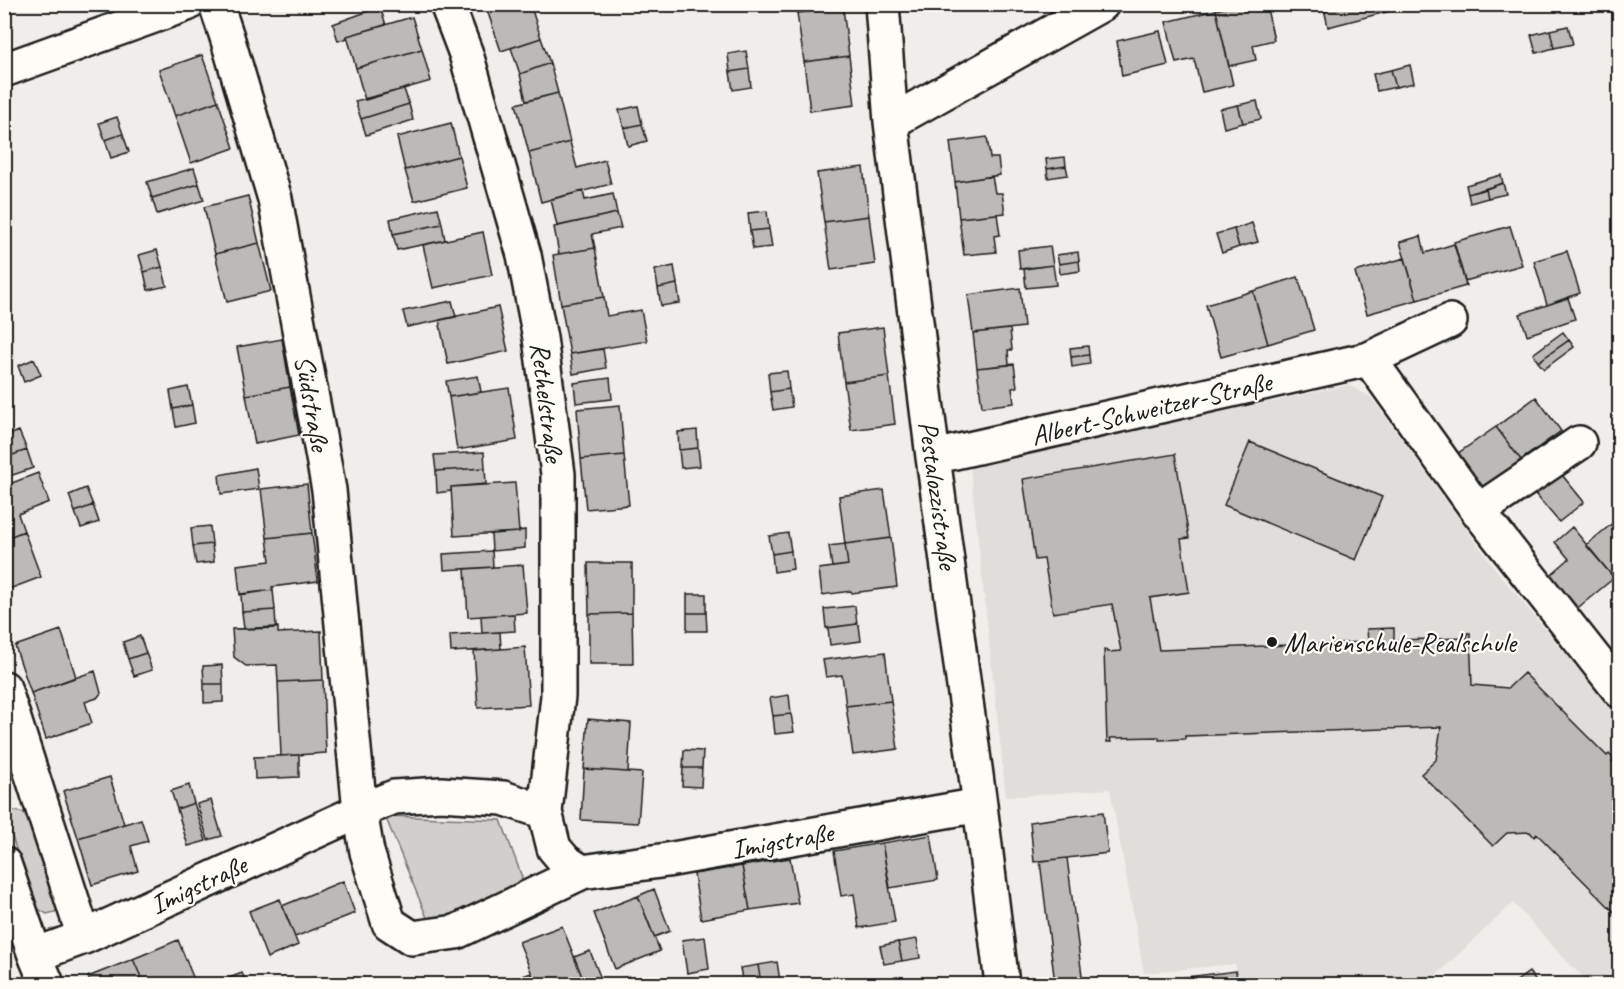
<svg xmlns="http://www.w3.org/2000/svg" width="1624" height="989" font-family="Caveat,sans-serif">
<style>
.built{fill:#e0deda}
.green{fill:#d0cfcc;stroke:#767674;stroke-width:1.5}
.building{fill:#bbbab6;stroke:#1c1c1c;stroke-width:1.5}
.lines{fill:none;stroke-linecap:round;stroke-linejoin:round}
.minor-casing{stroke:#1c1c1c;stroke-width:38}
.minor{stroke:#fdfcf7;stroke-width:33}
.poi-dot{fill:#1c1c1c;stroke:#fdfcf7;stroke-width:2}
.labels{text-anchor:middle;stroke-width:4.5;stroke-linejoin:round;paint-order:stroke}
.street-label{font-size:28px;fill:#1c1c1c;stroke:#fdfcf7}
.poi-label{font-size:28px;fill:#1c1c1c;stroke:#fdfcf7;text-anchor:start}
</style>
<rect width="100%" height="100%" fill="#f0eeea"/>
<filter id="ink" filterUnits="userSpaceOnUse"><feTurbulence type="fractalNoise" baseFrequency=".0167" numOctaves="2"/><feDisplacementMap in="SourceGraphic" scale="12" xChannelSelector="R" yChannelSelector="G"/><feConvolveMatrix kernelMatrix="1 2 1 2 8 2 1 2 1" color-interpolation-filters="sRGB"/></filter>
<g filter="url(#ink)">
<path class="built" d="M 1348,385 L 1372,398 L 1496,570 L 1619,718 L 1619,984 L 1592,984 L 1571,966 L 1513,903 L 1427,984 L 1240,984 L 1235,964 L 1144,973 L 1110,789 L 1006,797 L 970,466 Z"/>
<path class="green" d="M 4,809 L 36,815 L 64,902 L 58,911 L 47,914 L 36,908 L 5,816 Z
M 385,816 L 501,820 L 522,877 L 515,893 L 430,925 Z"/>
<path class="building" d="M 485,4 L 530,4 L 541,38 L 501,51 Z
M 1239,4 L 1266,4 L 1274,40 L 1253,45 L 1256,60 L 1229,66 L 1216,10 Z
M 1323,4 L 1376,4 L 1378,14 L 1328,27 Z
M 1376,4 L 1421,4 L 1378,14 Z
M 380,7 L 386,25 L 347,36 L 347,38 L 338,41 L 333,24 Z
M 843,8 L 849,56 L 804,62 L 797,13 Z
M 1216,10 L 1233,85 L 1202,92 L 1194,59 L 1176,63 L 1166,22 Z
M 412,17 L 422,49 L 356,68 L 347,36 Z
M 1568,26 L 1573,44 L 1554,48 L 1550,30 Z
M 1550,30 L 1554,48 L 1536,53 L 1531,35 Z
M 1160,31 L 1168,65 L 1122,76 L 1117,41 Z
M 541,38 L 550,63 L 520,74 L 511,48 Z
M 422,49 L 431,81 L 365,100 L 356,68 Z
M 746,51 L 749,69 L 730,72 L 728,54 Z
M 202,55 L 218,101 L 175,116 L 159,70 Z
M 849,56 L 855,105 L 810,111 L 804,62 Z
M 550,63 L 558,93 L 526,101 L 520,74 Z
M 1410,65 L 1414,83 L 1396,87 L 1391,70 Z
M 749,69 L 751,87 L 733,90 L 730,72 Z
M 1391,70 L 1396,87 L 1377,91 L 1373,74 Z
M 404,89 L 409,104 L 361,119 L 355,101 Z
M 558,93 L 570,142 L 529,153 L 516,104 Z
M 218,101 L 234,148 L 191,163 L 175,116 Z
M 1257,101 L 1261,119 L 1243,123 L 1238,105 Z
M 409,104 L 413,120 L 366,135 L 361,119 Z
M 1238,105 L 1243,123 L 1224,128 L 1220,109 Z
M 638,106 L 642,124 L 624,128 L 619,110 Z
M 117,117 L 123,134 L 105,140 L 99,123 Z
M 451,123 L 459,156 L 405,170 L 397,137 Z
M 642,124 L 647,141 L 628,146 L 624,128 Z
M 123,134 L 129,152 L 111,158 L 105,140 Z
M 987,137 L 990,158 L 998,158 L 1000,175 L 955,182 L 950,142 Z
M 570,142 L 577,168 L 605,160 L 611,184 L 541,202 L 529,153 Z
M 459,156 L 467,188 L 414,201 L 405,170 Z
M 1065,157 L 1066,166 L 1047,169 L 1046,159 Z
M 1066,166 L 1068,175 L 1048,178 L 1047,169 Z
M 863,167 L 869,216 L 824,222 L 817,173 Z
M 194,168 L 199,184 L 152,198 L 147,182 Z
M 1501,175 L 1503,183 L 1468,194 L 1466,185 Z
M 992,176 L 995,193 L 1002,193 L 1005,213 L 959,218 L 955,182 Z
M 1503,183 L 1506,194 L 1488,198 L 1486,189 Z
M 199,184 L 204,200 L 157,214 L 152,198 Z
M 1486,189 L 1488,198 L 1470,203 L 1468,194 Z
M 583,191 L 585,200 L 613,194 L 617,213 L 557,226 L 551,199 Z
M 248,196 L 259,243 L 215,254 L 204,207 Z
M 438,208 L 442,224 L 393,234 L 390,219 Z
M 767,211 L 769,229 L 750,231 L 748,213 Z
M 617,213 L 621,228 L 592,234 L 595,248 L 559,254 L 554,227 Z
M 997,214 L 1000,235 L 994,236 L 996,252 L 964,255 L 959,218 Z
M 869,216 L 875,264 L 831,270 L 824,222 Z
M 1252,223 L 1258,242 L 1239,247 L 1234,229 Z
M 442,224 L 445,240 L 397,250 L 393,234 Z
M 1510,226 L 1522,265 L 1465,281 L 1454,242 Z
M 769,229 L 772,247 L 753,249 L 750,231 Z
M 1234,229 L 1239,247 L 1222,253 L 1216,234 Z
M 483,232 L 492,275 L 433,288 L 423,245 Z
M 1421,236 L 1425,253 L 1454,244 L 1466,286 L 1417,300 L 1400,242 Z
M 259,243 L 271,291 L 227,302 L 215,254 Z
M 1050,246 L 1053,265 L 1020,269 L 1018,250 Z
M 595,248 L 604,297 L 561,304 L 553,255 Z
M 157,250 L 162,267 L 144,272 L 139,255 Z
M 1567,251 L 1580,293 L 1547,305 L 1534,261 Z
M 1078,252 L 1079,261 L 1059,264 L 1057,255 Z
M 1405,258 L 1417,300 L 1367,314 L 1355,272 Z
M 1079,261 L 1080,271 L 1060,274 L 1059,264 Z
M 1053,265 L 1056,285 L 1026,288 L 1024,269 Z
M 674,266 L 677,284 L 658,288 L 655,270 Z
M 162,267 L 167,286 L 148,290 L 144,272 Z
M 1298,277 L 1314,330 L 1268,344 L 1253,291 Z
M 677,284 L 680,303 L 661,306 L 658,288 Z
M 1020,288 L 1024,327 L 973,333 L 968,295 Z
M 1253,291 L 1268,344 L 1221,357 L 1206,305 Z
M 604,297 L 607,316 L 641,310 L 647,341 L 570,354 L 561,304 Z
M 1568,298 L 1575,319 L 1527,335 L 1520,314 Z
M 452,301 L 456,317 L 407,327 L 403,311 Z
M 498,307 L 508,351 L 448,364 L 439,320 Z
M 883,327 L 889,376 L 844,382 L 838,333 Z
M 1010,329 L 1012,350 L 1008,350 L 1009,365 L 977,368 L 973,333 Z
M 1563,332 L 1569,340 L 1538,362 L 1533,354 Z
M 282,339 L 290,387 L 246,395 L 237,347 Z
M 1569,340 L 1574,347 L 1544,369 L 1538,362 Z
M 1088,346 L 1089,355 L 1071,357 L 1070,348 Z
M 603,349 L 606,368 L 573,374 L 570,354 Z
M 1089,355 L 1090,364 L 1072,367 L 1071,357 Z
M 34,359 L 41,375 L 24,382 L 18,366 Z
M 1014,364 L 1017,387 L 1012,388 L 1014,403 L 982,407 L 977,368 Z
M 787,371 L 789,389 L 770,392 L 768,373 Z
M 478,376 L 481,392 L 449,397 L 446,381 Z
M 889,376 L 895,424 L 851,430 L 844,382 Z
M 610,378 L 612,399 L 576,403 L 574,383 Z
M 188,387 L 192,405 L 173,409 L 170,391 Z
M 290,387 L 299,435 L 255,444 L 246,395 Z
M 509,388 L 517,440 L 457,450 L 449,397 Z
M 789,389 L 792,407 L 773,410 L 770,392 Z
M 1536,397 L 1561,431 L 1521,460 L 1496,427 Z
M 192,405 L 195,423 L 176,427 L 173,409 Z
M 620,405 L 624,455 L 581,459 L 577,409 Z
M 1496,427 L 1521,460 L 1479,490 L 1454,456 Z
M 697,430 L 698,448 L 679,450 L 678,432 Z
M 19,431 L 27,450 L 4,458 L 4,437 Z
M 1250,442 L 1382,497 L 1356,560 L 1224,505 Z
M 698,448 L 700,466 L 681,468 L 679,450 Z
M 27,450 L 33,468 L 4,478 L 4,458 Z
M 484,452 L 485,468 L 436,471 L 434,455 Z
M 1175,454 L 1189,538 L 1181,539 L 1189,592 L 1150,598 L 1159,650 L 1368,642 L 1367,629 L 1394,628 L 1394,640 L 1467,638 L 1467,633 L 1470,633 L 1472,685 L 1508,688 L 1524,673 L 1607,756 L 1609,754 L 1614,759 L 1612,761 L 1620,769 L 1620,918 L 1537,834 L 1534,837 L 1530,832 L 1507,833 L 1493,846 L 1421,774 L 1436,760 L 1441,727 L 1185,736 L 1185,739 L 1159,740 L 1159,737 L 1110,738 L 1111,742 L 1107,742 L 1104,650 L 1107,650 L 1108,652 L 1121,651 L 1112,604 L 1053,613 L 1044,559 L 1035,560 L 1023,479 Z
M 624,455 L 629,505 L 586,509 L 581,459 Z
M 256,468 L 259,489 L 221,494 L 219,475 Z
M 485,468 L 486,484 L 451,487 L 451,491 L 437,493 L 436,471 Z
M 1558,470 L 1584,502 L 1559,522 L 1532,490 Z
M 38,473 L 49,502 L 18,514 L 24,531 L 4,539 L 4,486 Z
M 515,483 L 519,532 L 454,536 L 451,487 Z
M 307,484 L 312,533 L 267,538 L 261,489 Z
M 86,488 L 93,505 L 75,512 L 69,495 Z
M 884,490 L 891,538 L 845,544 L 839,496 Z
M 93,505 L 99,522 L 81,528 L 75,512 Z
M 1620,517 L 1620,573 L 1614,578 L 1586,545 Z
M 210,526 L 212,544 L 193,546 L 191,528 Z
M 1572,527 L 1614,578 L 1574,611 L 1547,578 L 1569,559 L 1555,542 Z
M 525,530 L 525,548 L 492,551 L 491,534 L 519,532 L 519,531 Z
M 24,531 L 41,577 L 4,591 L 4,539 Z
M 312,533 L 318,581 L 272,587 L 273,590 L 240,595 L 237,565 L 270,561 L 267,538 Z
M 788,533 L 791,551 L 772,554 L 769,536 Z
M 891,538 L 897,587 L 852,593 L 851,591 L 822,595 L 819,569 L 848,565 L 845,544 Z
M 212,544 L 214,562 L 196,564 L 193,546 Z
M 845,544 L 848,565 L 832,567 L 829,546 Z
M 492,551 L 493,567 L 444,570 L 443,554 Z
M 791,551 L 793,569 L 774,572 L 772,554 Z
M 588,563 L 632,563 L 632,613 L 589,614 Z
M 523,565 L 527,613 L 468,617 L 465,569 Z
M 273,590 L 275,610 L 242,612 L 241,594 Z
M 687,594 L 706,594 L 706,613 L 687,613 Z
M 855,606 L 857,624 L 826,628 L 824,609 Z
M 275,610 L 276,628 L 244,629 L 242,612 Z
M 632,613 L 633,664 L 589,664 L 589,614 Z
M 687,613 L 706,613 L 707,631 L 687,631 Z
M 514,614 L 515,631 L 482,633 L 481,616 Z
M 857,624 L 859,625 L 861,641 L 830,645 L 828,628 Z
M 278,627 L 278,633 L 321,631 L 323,680 L 278,682 L 277,665 L 246,666 L 234,657 L 232,629 Z
M 61,630 L 76,677 L 31,693 L 15,646 Z
M 500,632 L 501,649 L 451,652 L 450,635 Z
M 140,636 L 146,653 L 128,659 L 123,642 Z
M 525,647 L 529,705 L 478,708 L 474,651 Z
M 885,652 L 891,701 L 846,706 L 842,675 L 826,677 L 823,660 Z
M 146,653 L 152,670 L 134,676 L 128,659 Z
M 222,665 L 223,684 L 204,684 L 203,666 Z
M 95,671 L 101,693 L 97,698 L 85,702 L 92,723 L 46,739 L 31,693 Z
M 323,680 L 326,753 L 281,756 L 278,682 Z
M 204,684 L 223,684 L 223,702 L 204,703 Z
M 789,695 L 791,714 L 773,716 L 770,698 Z
M 891,701 L 898,749 L 853,755 L 846,706 Z
M 791,714 L 794,732 L 775,734 L 773,716 Z
M 588,719 L 631,723 L 628,772 L 584,769 Z
M 684,750 L 703,751 L 702,768 L 683,768 Z
M 299,755 L 299,777 L 255,779 L 254,757 Z
M 683,768 L 702,768 L 701,787 L 682,786 Z
M 584,769 L 642,773 L 638,823 L 581,820 Z
M 110,777 L 124,824 L 78,838 L 63,791 Z
M 189,785 L 194,803 L 177,809 L 171,791 Z
M 211,800 L 222,836 L 208,840 L 197,804 Z
M 194,803 L 206,841 L 188,846 L 177,809 Z
M 1103,812 L 1108,853 L 1034,862 L 1030,822 Z
M 141,819 L 148,841 L 131,846 L 138,871 L 92,885 L 78,838 Z
M 931,835 L 938,880 L 890,888 L 882,843 Z
M 882,843 L 895,922 L 859,928 L 854,894 L 841,896 L 834,851 Z
M 790,858 L 798,903 L 750,910 L 742,866 Z
M 1067,858 L 1083,984 L 1055,984 L 1040,861 Z
M 742,866 L 750,910 L 701,919 L 694,874 Z
M 343,881 L 355,913 L 295,937 L 282,906 Z
M 654,889 L 670,931 L 654,937 L 638,896 Z
M 638,896 L 660,951 L 615,969 L 594,913 Z
M 280,899 L 298,945 L 267,958 L 249,911 Z
M 562,926 L 585,984 L 536,984 L 519,942 Z
M 705,937 L 709,969 L 687,973 L 682,940 Z
M 917,939 L 920,958 L 902,961 L 898,942 Z
M 178,940 L 195,982 L 190,984 L 144,984 L 133,959 Z
M 898,942 L 902,961 L 884,964 L 880,946 Z
M 590,951 L 603,984 L 585,984 L 574,957 Z
M 133,959 L 144,984 L 91,984 L 88,977 Z
M 777,962 L 780,981 L 761,983 L 758,965 Z
M 758,965 L 761,983 L 743,984 L 740,968 Z
M 1236,971 L 1237,984 L 1129,984 Z
M 1529,972 L 1538,984 L 1515,984 L 1514,983 Z
M 242,973 L 247,984 L 226,984 L 224,980 Z
M 531,973 L 536,984 L 517,984 L 515,979 Z"/>
<g class="lines">
<defs>
<path id="minor" d="M 216,4 L 227,37 L 275,199 L 329,490 L 360,811 L 394,797 L 441,794 L 503,798 L 545,812
M 447,4 L 466,54 L 524,255 L 540,338 L 558,474 L 558,696 L 545,812 L 554,848 L 565,861 L 582,872
M 882,4 L 891,122 L 933,457 L 980,805 L 1002,984
M 4,70 L 187,4
M 891,122 L 1102,4
M 1369,359 L 1478,511 L 1620,691
M 933,457 L 1369,359 L 1450,321
M 1478,511 L 1579,443
M 4,688 L 84,937
M 4,864 L 35,955 L 47,984
M 35,955 L 84,937 L 360,811 L 367,852 L 389,923 L 412,938 L 456,932 L 582,872 L 667,860 L 980,805"/>
</defs>
<use href="#minor" class="minor-casing"/>
<use href="#minor" class="minor"/>
</g>
</g>
<circle class="poi-dot" cx="1272" cy="642" r="6"/>
<g class="labels">
<g class="street-label">
<text transform="translate(548 402) rotate(83)" y="10">Rethelstraße</text>
<text transform="translate(313 403) rotate(80)" y="10">Südstraße</text>
<text transform="translate(1151 408) rotate(-13)" y="10">Albert-Schweitzer-Straße</text>
<text transform="translate(939 495) rotate(82)" y="10">Pestalozzistraße</text>
<text transform="translate(782 840) rotate(-10)" y="10">Imigstraße</text>
<text transform="translate(198 884) rotate(-25)" y="10">Imigstraße</text>
</g>
<g class="poi-label">
<text x="1284" y="652">Marienschule-Realschule</text>
</g>
</g>
<rect width="1624" height="989" fill="none" stroke="#fdfcf7" stroke-width="24"/>
<rect x="12" y="12" width="1600" height="965" fill="none" stroke="#1c1c1c" stroke-width="2" filter="url(#ink)"/>
</svg>
